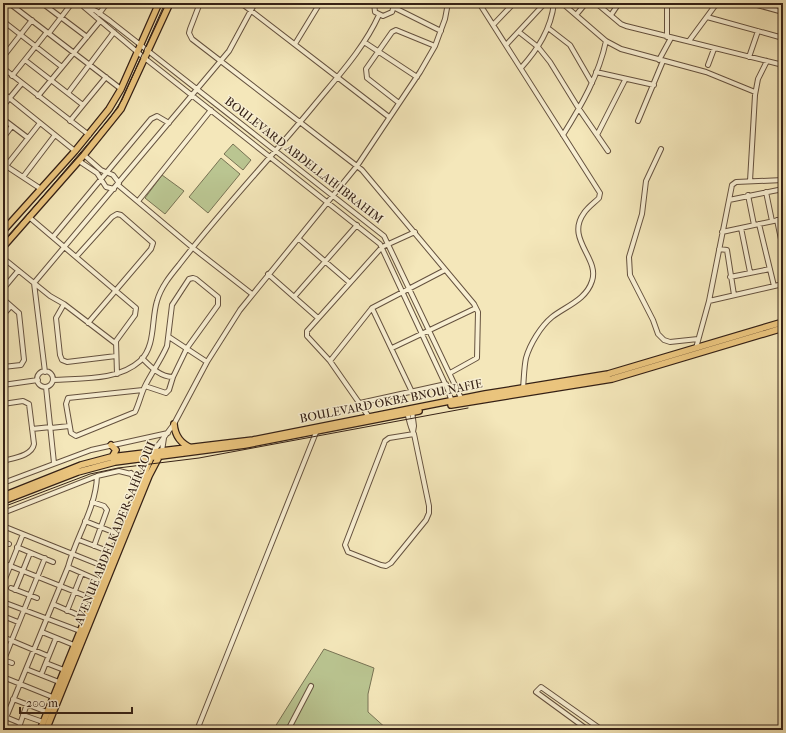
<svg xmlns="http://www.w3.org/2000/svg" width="786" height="733" font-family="'IM FELL French Canon',serif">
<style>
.green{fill:#bac591;stroke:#787354}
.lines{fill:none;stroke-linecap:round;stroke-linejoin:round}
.minor-casing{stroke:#65523f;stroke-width:6}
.major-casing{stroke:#352116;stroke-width:8}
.minor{stroke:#f8efd2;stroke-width:4}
.major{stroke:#eac47d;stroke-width:5.5}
.tram{stroke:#352116;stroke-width:1}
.labels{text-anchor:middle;stroke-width:3;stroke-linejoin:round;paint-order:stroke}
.street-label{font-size:12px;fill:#352116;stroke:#f8efd2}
</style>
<rect width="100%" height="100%" fill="#f4e7ba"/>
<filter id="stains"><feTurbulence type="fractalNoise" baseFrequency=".005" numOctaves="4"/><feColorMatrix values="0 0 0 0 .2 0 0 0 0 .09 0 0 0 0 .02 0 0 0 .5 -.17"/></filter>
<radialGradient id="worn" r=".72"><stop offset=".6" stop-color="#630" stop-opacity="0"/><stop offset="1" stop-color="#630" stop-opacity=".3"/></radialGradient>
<path class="green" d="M 233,144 L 251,160 L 243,170 L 224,154 Z
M 221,158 L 240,174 L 208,213 L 189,197 Z
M 162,175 L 184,191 L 165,214 L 145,198 Z
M 324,649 L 374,668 L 368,694 L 368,712 L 388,730 L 273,730 Z"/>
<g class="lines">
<defs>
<path id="minor" d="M 9,3 L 121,89
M 42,3 L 87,37
M 80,3 L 96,11 L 110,21 L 384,236 L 462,400
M 200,3 L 190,29 L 189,33 L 192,39 L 362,170 L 474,304 L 478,312 L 477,358 L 450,373
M 241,3 L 389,117
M 374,3 L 375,12 L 383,16 L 392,12 L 395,3
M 479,3 L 600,193 L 599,198 C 594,203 588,207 584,213 C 565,239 600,258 592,281 C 586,300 566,306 552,317 C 541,326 530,344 526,358 C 524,367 524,378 523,388
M 562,3 L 606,41 L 621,49 L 706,72 L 755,92
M 596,3 L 621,24 L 626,26 L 783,65
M 667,3 L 667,37
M 750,3 L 783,12
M 84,7 L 142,56 L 380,244 L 448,390 L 452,402
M 395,8 L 441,31
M 99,14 L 107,3
M 576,15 L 586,3
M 611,15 L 619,3
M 707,17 L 783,38
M 3,21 L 62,67
M 493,25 L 514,3
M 548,28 L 570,45 L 592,83
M 519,32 L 538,47 L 550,62 L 579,109 L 608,151
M 49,33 L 72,3
M 689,41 L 717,3
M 364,42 L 417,77
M 295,44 L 320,3
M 506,45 L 545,3
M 3,57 L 32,20
M 749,57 L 758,31
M 25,60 L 83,105 L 70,121
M 659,60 L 671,38
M 708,65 L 714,49
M 3,68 L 89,135
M 521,68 C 538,49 551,29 554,3
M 596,72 L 654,85
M 12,76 L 47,32
M 3,93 L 75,151
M 68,93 L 114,32
M 38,96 L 100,21
M 399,103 L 367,78 L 366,69 L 392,32 L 396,30 L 435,46
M 83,105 L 106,77
M 3,106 L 22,83
M 3,119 L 28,138
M 638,121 L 663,61
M 563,135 C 581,106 599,75 606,41
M 597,135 L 625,80
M 3,138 L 12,126
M 661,149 L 646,181 L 642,214 L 629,257 L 630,275 L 653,320 L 658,334 L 664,340 L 670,342 L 698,339
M 84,155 L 101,170 L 113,175 L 119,183
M 79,161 L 97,173 L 106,187 L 114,189
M 3,164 L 41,189
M 6,166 L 40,123
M 23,177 L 55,135
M 750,181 L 755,95 L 758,79 L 767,61
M 118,185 L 193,248 L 252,294
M 766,192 L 772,221
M 748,195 L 754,225
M 139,200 L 211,110
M 729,200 L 783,189
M 29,217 L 136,308 L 135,315 L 116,341 L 117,374
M 777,220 L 783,249
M 759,224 L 774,286
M 741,228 L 750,272
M 722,232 L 783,219
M 53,237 L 151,119 L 157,116 L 169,123
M 299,239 L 349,282
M 719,249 L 727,250 L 734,295
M 76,257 L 112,217 L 117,214 L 121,215 L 153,243 L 151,249 L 88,323
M 3,258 L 50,296 L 64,304 L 115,343
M 268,274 L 318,318
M 730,277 L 770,269
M 3,289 L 18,271
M 294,297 L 357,225
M 3,299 L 19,313 L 24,360 L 21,365 L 3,367
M 709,301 L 783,284
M 64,304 L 56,318 L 60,355 L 62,360 L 67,362 L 116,356
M 372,308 L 412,392
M 3,315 L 11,306
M 169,337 L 207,362
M 392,348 L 476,308
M 696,348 L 709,301 L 732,185 L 736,182 L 783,180
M 142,358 C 151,367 160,377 173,377 L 187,348 L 218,305 L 218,297 L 196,279 L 193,278 L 189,279 L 172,305 L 167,346 C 161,360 152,372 145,386 C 141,394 139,404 135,412 L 76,436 L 71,433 L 66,404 L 68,398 L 143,390
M 330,361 L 372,308 L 445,270
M37 379a8 8 0 1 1 16 0a8 8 0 1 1-16 0Z
M 45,372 L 34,283 L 229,51 L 255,3
M 53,380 C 81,378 118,381 140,361 C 156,346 151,320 157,301 C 161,287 170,276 179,265 C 222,209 271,158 316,103 C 339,75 364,48 379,15
M 3,385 L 38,380
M 145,386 L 166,393 L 169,390 L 173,377
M 46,387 L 54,463
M 360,403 L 446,384
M 3,404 L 23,401 L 29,404 L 34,444 C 32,456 13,458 3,461
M 412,411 L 414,426 L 413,432
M 407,412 C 409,419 410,427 414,434 L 429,506 L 429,513 L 426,520 L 391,563 L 386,566 L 381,565 L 348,552 L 345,545 L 385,441 L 389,438 L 414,434
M 369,417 L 330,361 L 307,336 L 307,331 L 382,247 L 415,232
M 51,428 L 69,426
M 32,429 L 51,427
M 162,451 L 164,438
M 153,452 L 174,424 L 207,362 L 240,310 L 357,166 L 420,72 L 435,46 L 445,19 L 448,3
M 131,473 L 138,486
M 3,483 L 91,450 L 168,433
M 92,502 L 104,506 L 107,510 L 94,546
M 3,513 L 97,476 L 119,471 L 135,475 L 144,473
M 85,521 L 118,534
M 3,526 L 105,567
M 79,540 L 113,553
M 3,542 L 9,544
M 17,547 L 53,562
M 3,563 L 93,599
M 68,567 L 100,581
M 3,584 L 23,534
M 11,588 L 37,598
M 15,590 L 30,553
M 3,602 L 80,631
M 53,604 L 85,618
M 67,611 L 82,573
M 3,616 L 18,622
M 42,632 L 74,645
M 3,637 L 48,656
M 3,660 L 12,663
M 3,662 L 45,558
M 46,663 L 64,670
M 26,669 L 59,682
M 41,675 L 56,638
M 3,677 L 55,698
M 13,699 L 47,712
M 23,715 L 43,722
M 3,716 L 20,723
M 3,725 L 68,567 C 76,537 96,508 97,476
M 18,730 L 27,704
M 197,730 L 317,430
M 288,730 L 311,686
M 588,730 L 536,692 L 541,687 L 602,730"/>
<path id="major" d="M 3,231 L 75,151 L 109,109 L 121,89 L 159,3
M 3,247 L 84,155 L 121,109 L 170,3
M 451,405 L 612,379 L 783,328
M 174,424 C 175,436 181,444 192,448
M 111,445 L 116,450 L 112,457
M 3,496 L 81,465 L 111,457 L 253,440 L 485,394 L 608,374 L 783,322
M 3,501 L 78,472 L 115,462 L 245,445 L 419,411
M 40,730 L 152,455
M 46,730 L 149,476 L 161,453"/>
</defs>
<use href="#minor" class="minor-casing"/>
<use href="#major" class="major-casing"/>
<use href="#minor" class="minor"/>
<use href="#major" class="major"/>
<path class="tram" d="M 3,243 L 110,118 L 122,100 L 165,3
M 3,507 L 90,474 L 118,468 L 199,458 L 468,408"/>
</g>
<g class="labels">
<g class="street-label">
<text transform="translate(304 160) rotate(38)" y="4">BOULEVARD ABDELLAH IBRAHIM</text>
<text transform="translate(391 401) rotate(-11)" y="4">BOULEVARD OKBA BNOU NAFIE</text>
<text transform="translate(115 533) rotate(-68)" y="4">AVENUE ABDELKADER SAHRAOUI</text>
</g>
</g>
<rect width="786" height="733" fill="none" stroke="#f4e7ba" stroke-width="16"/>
<rect x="4" y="4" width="778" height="725" fill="none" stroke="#352116" stroke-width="2"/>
<rect x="8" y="8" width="770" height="717" fill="none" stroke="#352116"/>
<path d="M20 707v6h112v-6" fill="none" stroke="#352116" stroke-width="2"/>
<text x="26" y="707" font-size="12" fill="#352116" stroke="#f8efd2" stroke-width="3" paint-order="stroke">200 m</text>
<rect width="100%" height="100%" filter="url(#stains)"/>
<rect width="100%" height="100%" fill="url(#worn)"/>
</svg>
